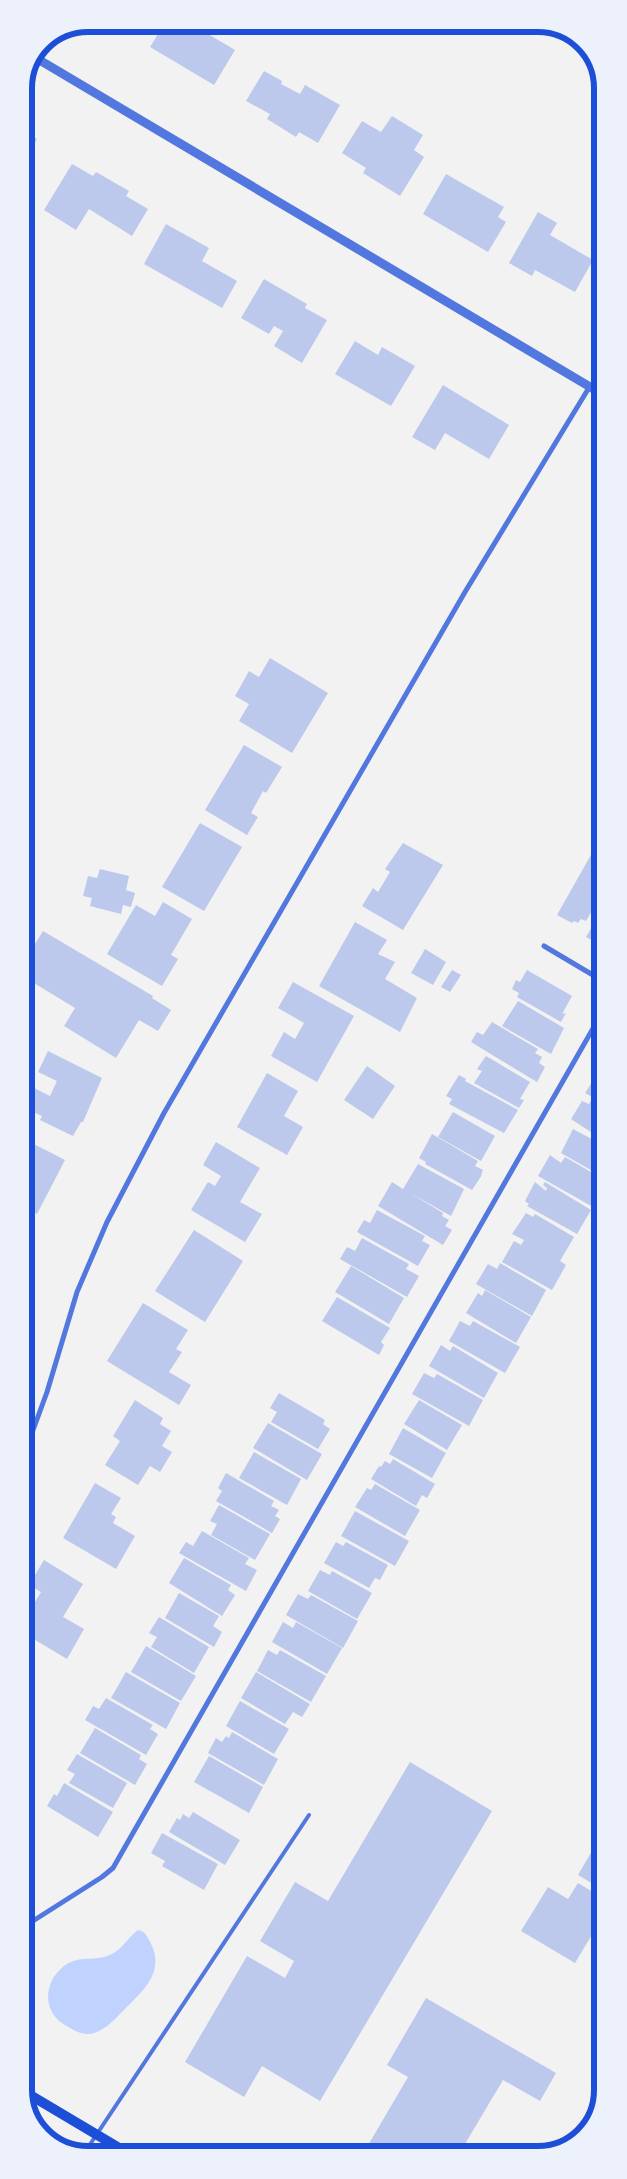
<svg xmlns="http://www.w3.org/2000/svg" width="627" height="2179" font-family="'PT Sans',sans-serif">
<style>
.water{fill:#bfd3fe}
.building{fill:#bdc9ec}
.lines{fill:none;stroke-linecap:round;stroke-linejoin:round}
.service{stroke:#5277de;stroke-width:4}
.minor{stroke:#5277de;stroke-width:5}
.tertiary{stroke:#5277de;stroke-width:9}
.secondary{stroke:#1d4ed8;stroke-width:10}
.rim{fill:none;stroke:#1d4ed8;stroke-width:6}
</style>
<rect width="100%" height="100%" fill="#f2f2f2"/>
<path class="water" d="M 138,1930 C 144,1931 146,1934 149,1940 C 166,1969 146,1988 126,2008 C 110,2024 95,2043 72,2029 C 63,2024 57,2021 52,2012 C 45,2000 48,1983 57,1973 C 74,1952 91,1963 110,1955 C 122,1950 128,1937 138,1930 Z"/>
<path class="building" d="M 164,24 L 214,24 L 208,34 L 235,50 L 214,85 L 150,47 Z
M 264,71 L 282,81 L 281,84 L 300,94 L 305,85 L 340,105 L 318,143 L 299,132 L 296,137 L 267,119 L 270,114 L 246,101 Z
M 392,116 L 423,135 L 414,150 L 424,157 L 400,196 L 363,173 L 366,168 L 342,153 L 362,121 L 381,132 Z
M 24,131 L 37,139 L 24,162 Z
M 72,164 L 93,176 L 96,172 L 129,191 L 126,196 L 148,209 L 132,236 L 89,209 L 76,230 L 44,210 Z
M 446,174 L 504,207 L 498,217 L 506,222 L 488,252 L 423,214 Z
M 538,212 L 557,223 L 550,235 L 593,260 L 575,292 L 535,270 L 532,276 L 509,263 Z
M 166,224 L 209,248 L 202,261 L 237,281 L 222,308 L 144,264 Z
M 264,279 L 307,304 L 305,308 L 327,320 L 302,363 L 274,346 L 283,331 L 274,326 L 269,334 L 241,318 Z
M 355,341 L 378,355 L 382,347 L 415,366 L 391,406 L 335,374 Z
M 443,385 L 509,425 L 489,459 L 445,433 L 435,450 L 412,437 Z
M 270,658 L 328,693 L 292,753 L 239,721 L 249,704 L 235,696 L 249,671 L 259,677 Z
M 244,745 L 282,767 L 266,793 L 263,791 L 251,813 L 258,817 L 247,835 L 205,810 Z
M 200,823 L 242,847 L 204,911 L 162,887 Z
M 403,843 L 443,865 L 403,930 L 362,906 L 373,888 L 378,892 L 390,872 L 385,869 Z
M 592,853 L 602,859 L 600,865 L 602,867 L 602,893 L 586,921 L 581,919 L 578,923 L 574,921 L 572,923 L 557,915 Z
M 100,869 L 129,876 L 126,890 L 135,893 L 131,907 L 123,905 L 121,914 L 90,906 L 92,898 L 83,896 L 88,876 L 97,878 Z
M 163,902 L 192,919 L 171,955 L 178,959 L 162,986 L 107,954 L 136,905 L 155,916 Z
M 602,909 L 603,946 L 586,937 Z
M 355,922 L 387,940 L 378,954 L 395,962 L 385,979 L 417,998 L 400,1032 L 319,986 Z
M 43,931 L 153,996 L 152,998 L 171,1010 L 158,1031 L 139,1020 L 116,1058 L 64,1026 L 75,1008 L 24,977 L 24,962 Z
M 425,949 L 446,962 L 433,985 L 411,973 Z
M 452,970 L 461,975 L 450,992 L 441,987 Z
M 527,970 L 572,996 L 562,1014 L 566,1013 L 561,1022 L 517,997 L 519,993 L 512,989 L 516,980 L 520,982 Z
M 293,982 L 354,1016 L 317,1082 L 271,1056 L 284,1032 L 295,1039 L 304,1023 L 278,1008 Z
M 518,1001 L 564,1028 L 551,1054 L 502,1026 Z
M 492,1022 L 538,1049 L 535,1053 L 542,1057 L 539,1063 L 545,1067 L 537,1082 L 471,1042 L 477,1032 L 483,1035 Z
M 48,1051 L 102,1078 L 83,1122 L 81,1122 L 73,1136 L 40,1120 L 42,1116 L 24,1108 L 24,1092 L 28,1085 L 50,1096 L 57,1081 L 38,1072 Z
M 486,1056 L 530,1082 L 520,1099 L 524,1100 L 519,1108 L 474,1083 L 482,1071 L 477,1069 Z
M 367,1066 L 395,1086 L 373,1119 L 344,1100 Z
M 267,1073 L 298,1091 L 284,1116 L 303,1127 L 287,1155 L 237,1127 Z
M 598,1073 L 603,1075 L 603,1103 L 585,1093 Z
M 459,1075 L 466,1079 L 465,1081 L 518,1110 L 504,1133 L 449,1104 L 452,1099 L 446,1096 Z
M 592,1099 L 603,1106 L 603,1140 L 571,1119 L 582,1101 L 589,1104 Z
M 453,1112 L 495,1136 L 481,1161 L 438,1137 Z
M 573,1129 L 603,1145 L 603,1177 L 561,1153 Z
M 432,1134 L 478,1161 L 475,1166 L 483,1170 L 481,1175 L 482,1175 L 472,1190 L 425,1164 L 426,1162 L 419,1158 Z
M 24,1139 L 65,1160 L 37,1214 L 24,1208 Z
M 216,1142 L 260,1168 L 240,1202 L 262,1214 L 245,1242 L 191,1210 L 208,1182 L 215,1186 L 221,1176 L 203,1165 Z
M 550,1155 L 561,1163 L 565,1157 L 603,1179 L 603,1190 L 593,1207 L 538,1176 Z
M 418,1164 L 464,1189 L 451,1216 L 410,1193 L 443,1213 L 442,1216 L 449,1220 L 445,1226 L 452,1230 L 443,1245 L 378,1206 L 392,1182 L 403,1189 Z
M 535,1182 L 546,1191 L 547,1188 L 543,1185 L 545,1182 L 591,1210 L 577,1234 L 527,1206 L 529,1204 L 525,1201 Z
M 377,1210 L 425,1236 L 422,1241 L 430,1245 L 418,1266 L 357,1232 L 364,1220 L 370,1223 Z
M 526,1213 L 533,1217 L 535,1214 L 574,1237 L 560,1261 L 566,1265 L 552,1290 L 502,1262 L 514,1241 L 521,1245 L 524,1240 L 512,1234 Z
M 24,1229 L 34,1235 L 25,1251 Z
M 194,1230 L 243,1261 L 205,1322 L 155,1291 Z
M 362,1238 L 409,1264 L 406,1269 L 419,1276 L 407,1297 L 340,1259 L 347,1247 L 355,1251 Z
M 500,1263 L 546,1290 L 532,1316 L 476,1284 L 488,1264 L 497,1269 Z
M 351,1266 L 404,1298 L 389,1324 L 335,1292 Z
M 485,1290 L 531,1317 L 516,1343 L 466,1313 L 478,1293 L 482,1296 Z
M 337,1297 L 390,1328 L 381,1342 L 384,1345 L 379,1355 L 322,1321 Z
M 143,1303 L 188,1330 L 176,1349 L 182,1352 L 169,1372 L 191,1385 L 179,1405 L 107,1361 Z
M 460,1321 L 470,1326 L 473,1321 L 520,1347 L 505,1373 L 449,1341 Z
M 441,1345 L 450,1351 L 453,1346 L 498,1373 L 484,1398 L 429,1366 Z
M 424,1373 L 434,1378 L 437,1374 L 483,1400 L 469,1426 L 412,1394 Z
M 279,1393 L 325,1420 L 323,1424 L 330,1429 L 318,1449 L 271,1422 L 277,1412 L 270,1408 Z
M 135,1400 L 163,1418 L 160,1424 L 171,1431 L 162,1446 L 172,1452 L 160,1472 L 150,1466 L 138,1485 L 105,1465 L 120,1441 L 113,1436 Z
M 419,1400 L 462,1425 L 447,1450 L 404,1424 Z
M 268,1423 L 322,1454 L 307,1480 L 253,1448 Z
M 403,1428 L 446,1453 L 432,1478 L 389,1454 Z
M 254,1452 L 301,1479 L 287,1505 L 239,1478 Z
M 393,1459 L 435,1484 L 427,1498 L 422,1495 L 416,1506 L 371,1479 L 379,1466 L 381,1467 L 385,1461 L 390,1464 Z
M 226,1473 L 274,1501 L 271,1506 L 279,1510 L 275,1516 L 280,1519 L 272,1533 L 216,1501 L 222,1491 L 218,1488 Z
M 95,1483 L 121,1498 L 111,1514 L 116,1517 L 113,1523 L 135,1536 L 116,1569 L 63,1538 Z
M 375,1484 L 420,1510 L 405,1536 L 355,1507 L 367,1488 L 371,1490 Z
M 219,1505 L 270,1534 L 255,1560 L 211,1535 L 217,1524 L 210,1521 Z
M 355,1511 L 409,1541 L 395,1566 L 341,1536 Z
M 202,1531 L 249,1558 L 245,1564 L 257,1570 L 246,1591 L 179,1553 L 186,1542 L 193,1546 Z
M 336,1542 L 343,1546 L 346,1542 L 388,1565 L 380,1580 L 375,1578 L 369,1588 L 324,1563 Z
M 184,1558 L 231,1585 L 228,1590 L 235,1595 L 222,1616 L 169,1583 Z
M 44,1560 L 83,1584 L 63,1617 L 84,1629 L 67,1659 L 25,1634 L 25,1604 L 28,1598 L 35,1602 L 41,1592 L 29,1585 Z
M 320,1570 L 330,1575 L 332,1571 L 372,1593 L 357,1619 L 308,1591 Z
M 179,1593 L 219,1616 L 213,1626 L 222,1632 L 214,1647 L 165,1618 Z
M 298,1594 L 308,1599 L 311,1595 L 358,1621 L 343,1648 L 286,1615 Z
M 159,1617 L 209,1647 L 194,1673 L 151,1647 L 157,1637 L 149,1633 Z
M 283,1622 L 293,1628 L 296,1622 L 342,1648 L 327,1674 L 272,1642 Z
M 146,1646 L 196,1676 L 181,1701 L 131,1672 Z
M 268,1650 L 277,1655 L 280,1650 L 326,1676 L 311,1702 L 257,1671 Z
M 126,1672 L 180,1703 L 166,1729 L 111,1698 Z
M 256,1672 L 310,1704 L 302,1717 L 293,1712 L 285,1724 L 241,1698 Z
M 106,1698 L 153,1725 L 150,1729 L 158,1734 L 146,1755 L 85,1720 L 93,1706 L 99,1709 Z
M 240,1701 L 289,1729 L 274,1754 L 226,1726 Z
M 25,1728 L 30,1731 L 25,1739 Z
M 95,1728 L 141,1755 L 139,1759 L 147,1764 L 135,1785 L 80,1753 Z
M 232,1732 L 278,1759 L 264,1785 L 208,1753 L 216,1738 L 222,1742 L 226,1736 L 229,1738 Z
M 77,1754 L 127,1783 L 113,1808 L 69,1783 L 75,1774 L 67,1770 Z
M 209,1756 L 263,1787 L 249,1813 L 194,1782 Z
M 410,1762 L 492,1811 L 320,2101 L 262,2066 L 244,2097 L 185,2062 L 247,1956 L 285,1978 L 294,1961 L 260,1941 L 295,1882 L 328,1901 Z
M 64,1783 L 113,1812 L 98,1837 L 47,1806 L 54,1794 L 57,1796 Z
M 193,1812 L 240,1840 L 225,1865 L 169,1832 L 177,1818 L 180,1820 L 183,1814 L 189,1818 Z
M 603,1832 L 603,1890 L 578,1875 Z
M 162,1833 L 218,1864 L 204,1890 L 162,1866 L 165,1861 L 151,1853 Z
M 578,1883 L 603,1898 L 603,1926 L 599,1923 L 575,1963 L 521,1931 L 548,1887 L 568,1899 Z
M 426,1998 L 556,2073 L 540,2101 L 503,2080 L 459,2154 L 379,2154 L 367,2147 L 408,2077 L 387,2065 Z"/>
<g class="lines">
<path class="service" d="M 83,2155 L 309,1815"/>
<path class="minor" d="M 544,946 L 603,981
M 25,1452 L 47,1392 L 77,1292 L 107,1222 L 164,1113 L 465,592 L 590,386
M 25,1926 L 102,1877 L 113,1868 L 603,1011
M 25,1926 L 27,1942 L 25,1952"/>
<path class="tertiary" d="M 36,58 L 602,394"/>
<path class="secondary" d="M 25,2092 L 131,2155"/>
</g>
<path d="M0 0H627V2179H0ZM88 32H538A56 56 0 0 1 594 88V2090A56 56 0 0 1 538 2146H88A56 56 0 0 1 32 2090V88A56 56 0 0 1 88 32Z" fill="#edf1fc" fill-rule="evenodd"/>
<path class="rim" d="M88 32H538A56 56 0 0 1 594 88V2090A56 56 0 0 1 538 2146H88A56 56 0 0 1 32 2090V88A56 56 0 0 1 88 32Z"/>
</svg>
